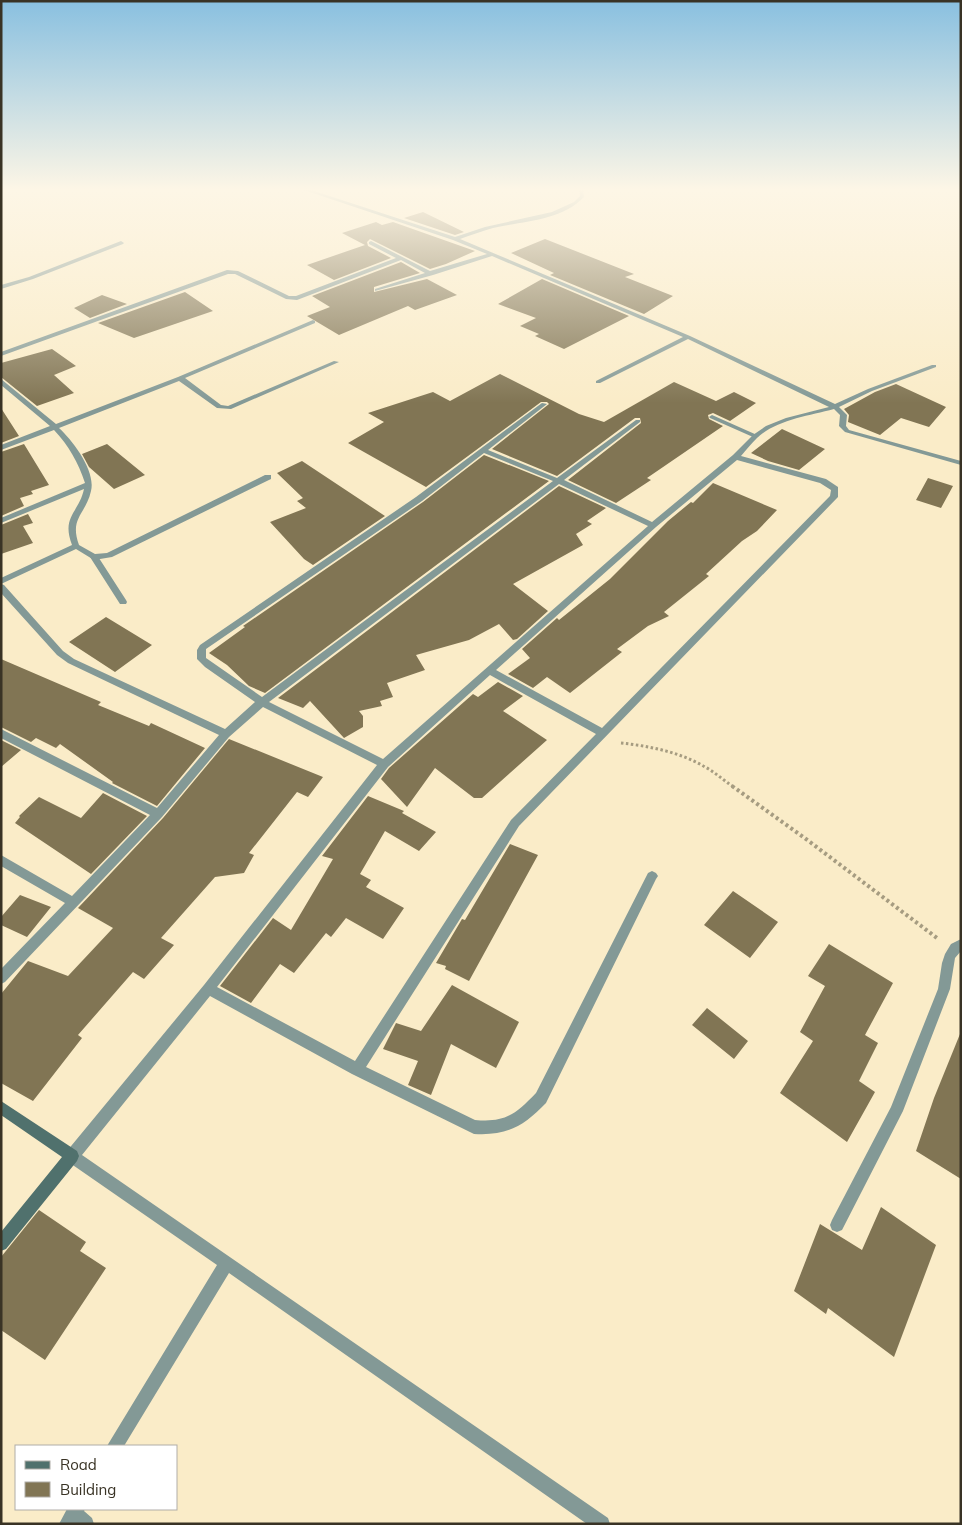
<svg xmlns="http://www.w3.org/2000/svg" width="962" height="1525" font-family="Mulish,sans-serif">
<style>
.building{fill:#817554}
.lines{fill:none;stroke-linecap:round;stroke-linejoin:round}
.path-far1{stroke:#a69c81;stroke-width:3;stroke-dasharray:2.5 2.5;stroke-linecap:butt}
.path{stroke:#a69c81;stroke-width:4;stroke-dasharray:3 3;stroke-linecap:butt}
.lane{fill:#839996;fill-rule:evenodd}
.street{fill:#839996;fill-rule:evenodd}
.secondary{fill:#50716d;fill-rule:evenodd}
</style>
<rect width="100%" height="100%" fill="#faecc8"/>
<path class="building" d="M 423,212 L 464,232 L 455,235 L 404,218 Z
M 376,222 L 382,225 L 393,222 L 475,251 L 446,264 L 430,269 L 370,239 L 367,242 L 368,246 L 391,258 L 334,280 L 307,265 L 365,245 L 342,233 Z
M 545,239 L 634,274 L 625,277 L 673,296 L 644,314 L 550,275 L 554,273 L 511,253 Z
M 401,262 L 420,273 L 374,287 L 374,292 L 427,279 L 457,295 L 415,310 L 408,306 L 339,335 L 307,316 L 330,307 L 312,296 Z
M 542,279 L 629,316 L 564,349 L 535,336 L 539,334 L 520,326 L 536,318 L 498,304 Z
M 185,292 L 213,311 L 134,338 L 98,323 Z
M 102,295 L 127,304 L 90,318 L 74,308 Z
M 52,349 L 76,366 L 54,375 L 74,393 L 37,406 L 1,377 L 1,363 Z
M 500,374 L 579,414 L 604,422 L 674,382 L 716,401 L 734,392 L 756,403 L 730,421 L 713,413 L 708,415 L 709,419 L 723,426 L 647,478 L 651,480 L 616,503 L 568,480 L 641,423 L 640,418 L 635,418 L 557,476 L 492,449 L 549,404 L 547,402 L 541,402 L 426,487 L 348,443 L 384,422 L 368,413 L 433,392 L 450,401 Z
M 896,384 L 946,407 L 929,427 L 901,418 L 880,435 L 848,422 L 849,415 L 844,409 L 875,392 Z
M 1,408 L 19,436 L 1,443 Z
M 782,429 L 825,449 L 799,470 L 768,461 L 751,453 Z
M 24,444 L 49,485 L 31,491 L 33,494 L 20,498 L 24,506 L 1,516 L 1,452 Z
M 107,444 L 145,475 L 114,489 L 89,467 L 82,454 Z
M 484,455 L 549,481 L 265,693 L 249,686 L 227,665 L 209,653 L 245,627 L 243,626 L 423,502 Z
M 302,461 L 385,516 L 313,565 L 304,559 L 270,522 L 306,508 L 297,501 L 303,498 L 277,473 Z
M 928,478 L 953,486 L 941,508 L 916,500 Z
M 713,483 L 777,510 L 757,531 L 742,541 L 706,574 L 709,576 L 664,612 L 669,616 L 648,626 L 617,649 L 622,652 L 570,693 L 547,677 L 533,688 L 508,674 L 530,658 L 522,649 L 557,618 L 559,620 L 610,579 L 668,521 L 691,502 L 693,503 Z
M 559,486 L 606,508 L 587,521 L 592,524 L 576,534 L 583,545 L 513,584 L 548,611 L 517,639 L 513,640 L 499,624 L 469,640 L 416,655 L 425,670 L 387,683 L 393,697 L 380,701 L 382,706 L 359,711 L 363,716 L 363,727 L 344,738 L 310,701 L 303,708 L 278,698 Z
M 28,514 L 33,523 L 23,526 L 33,543 L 1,554 L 1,525 Z
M 106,617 L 152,645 L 115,672 L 69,642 Z
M 1,659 L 101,702 L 98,705 L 149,726 L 151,723 L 205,748 L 157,806 L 112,783 L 113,782 L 60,744 L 56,748 L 36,738 L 31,742 L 1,727 Z
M 498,682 L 523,696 L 503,711 L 547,740 L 482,798 L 474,798 L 435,768 L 407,807 L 381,779 L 389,768 L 473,694 L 478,697 Z
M 229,739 L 323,777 L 308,797 L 297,792 L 249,853 L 254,855 L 244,873 L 215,877 L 161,938 L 174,945 L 144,979 L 133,972 L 78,1035 L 82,1038 L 33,1101 L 1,1083 L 1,994 L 28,961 L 68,976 L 113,928 L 78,908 L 163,818 Z
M 1,740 L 21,750 L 1,767 Z
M 103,793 L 147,816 L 91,874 L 15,823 L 20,817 L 19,816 L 39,797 L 81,818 Z
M 368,796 L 404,811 L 402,813 L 436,832 L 419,851 L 385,831 L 360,874 L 371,880 L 366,887 L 404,908 L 383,939 L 346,918 L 331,937 L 326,933 L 294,973 L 280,964 L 251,1003 L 220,986 L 273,918 L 291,930 L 333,859 L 322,856 Z
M 510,844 L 538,855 L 469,981 L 445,969 L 446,966 L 436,963 L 462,919 L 465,920 Z
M 733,891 L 778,922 L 750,958 L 704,925 Z
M 20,895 L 51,907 L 27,937 L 1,925 L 1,917 Z
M 829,944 L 893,983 L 865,1035 L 878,1043 L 859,1081 L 875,1092 L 847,1142 L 780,1093 L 813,1041 L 800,1032 L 825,986 L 808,976 Z
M 452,985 L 519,1022 L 496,1068 L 451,1044 L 431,1095 L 408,1085 L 418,1061 L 383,1049 L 396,1023 L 421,1031 Z
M 707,1008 L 748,1041 L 734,1059 L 692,1025 Z
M 960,1034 L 961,1034 L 961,1179 L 916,1151 L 934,1098 Z
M 881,1207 L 936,1245 L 894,1357 L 828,1308 L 826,1314 L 794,1291 L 820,1224 L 862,1250 Z
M 39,1210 L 86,1242 L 80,1251 L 106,1268 L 45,1360 L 1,1330 L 1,1257 Z"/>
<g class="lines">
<path class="path-far1" d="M 621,743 C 649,746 680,752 705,767 C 715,772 724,781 734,787"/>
<path class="path" d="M 732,786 L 810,842 L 937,938"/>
<path class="lane" d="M 712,415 L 757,435 L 759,436 L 753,437 L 710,418 L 709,417 Z
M 94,554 L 97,555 L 126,600 L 127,602 L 126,604 L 120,604 L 90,557 Z"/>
<path class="street" d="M 301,189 L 308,189 L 455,237 L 485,227 L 552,212 L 574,202 L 580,196 L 579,189 L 583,189 L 584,197 C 561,221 523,221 493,228 C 482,231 471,235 460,239 L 690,336 L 835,404 L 868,389 L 932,365 L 936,365 L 936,367 L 872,391 L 839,407 L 847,415 L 846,426 L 849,430 L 961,461 L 961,465 L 845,432 L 839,426 L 840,415 L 834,409 C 808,416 776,420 757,438 C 751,444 746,450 741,456 L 826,479 L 838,487 L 838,497 L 519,826 L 366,1067 L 475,1120 C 505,1123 516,1114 536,1093 L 648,873 L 652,871 L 656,873 L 658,876 L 656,879 L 546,1103 C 524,1126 507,1136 474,1134 L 352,1074 L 210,996 L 82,1155 L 608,1518 L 610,1524 L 587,1524 L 229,1273 L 124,1446 L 107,1446 L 217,1265 L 67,1161 L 65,1156 L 67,1151 L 204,985 L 377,765 L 263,707 L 229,737 L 162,817 L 5,982 L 1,984 L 1,969 L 65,903 L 1,866 L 1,855 L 72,896 L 150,815 L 1,738 L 1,729 L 157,808 L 219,735 L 68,663 L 57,655 L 1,593 L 1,584 L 4,585 L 63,651 L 74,659 L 225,729 L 255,702 L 205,667 L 197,659 L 197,650 L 200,645 L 416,497 L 542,403 L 547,404 L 488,450 L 557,478 L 636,420 L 640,420 L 640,422 L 564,480 L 652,522 L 733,455 L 753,435 L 766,426 L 786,418 L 829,407 L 688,339 L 600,383 L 596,383 L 596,381 L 683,337 L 492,256 L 433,275 L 375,291 L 375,289 L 425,273 L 401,260 L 297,300 L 286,299 L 235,274 L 228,274 L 1,356 L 1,352 L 227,270 L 238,271 L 289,296 L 296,296 L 396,258 L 369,244 L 369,242 L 371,241 L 430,271 L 487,254 L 453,240 ZM 484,453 L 553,481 L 262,697 L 206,658 L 206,649 L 422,501 ZM 737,460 L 820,483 L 831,490 L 830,496 L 602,728 L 496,670 L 656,527 ZM 559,484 L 648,526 L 383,759 L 269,702 ZM 490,675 L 596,734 L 511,820 L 355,1061 L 217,987 L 388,767 Z
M 121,241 L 124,243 L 123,244 L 33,279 L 1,289 L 1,285 L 29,277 Z
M 313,320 L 315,321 L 315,323 L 185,378 L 221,405 L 228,406 L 334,361 L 339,362 L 231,409 L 217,408 L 179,381 L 59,428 C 73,441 96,471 91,491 C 86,514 69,518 79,545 L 95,554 L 107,553 L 265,475 L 271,475 L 271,479 L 112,557 L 94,560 L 76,549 L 1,584 L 1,578 L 72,545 C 61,516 79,513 84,489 L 1,523 L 1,518 L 85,483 C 78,462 69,446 54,430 L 1,450 L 1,445 L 50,426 L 1,385 L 1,379 L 56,424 L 178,377 Z
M 961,939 L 961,951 L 955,958 L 950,989 L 903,1111 L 842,1230 L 837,1232 L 832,1230 L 830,1225 L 832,1220 L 891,1107 L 938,989 L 942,963 L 945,954 L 951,944 Z
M 67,1509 L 85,1509 L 84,1511 L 92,1518 L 94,1524 L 59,1524 Z"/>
<path class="secondary" d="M 1,1101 L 77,1151 L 79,1156 L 77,1161 L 6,1249 L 1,1251 L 1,1232 L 62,1157 L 1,1115 Z"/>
</g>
<linearGradient id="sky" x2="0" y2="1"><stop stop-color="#89c0e0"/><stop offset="0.47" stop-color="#fdf6e6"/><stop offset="1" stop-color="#fdf6e6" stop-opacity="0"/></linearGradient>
<rect width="962" height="403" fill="url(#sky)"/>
<rect width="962" height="1525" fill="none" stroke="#393325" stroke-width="5"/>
<rect x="15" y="1445" width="162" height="65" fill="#ffffff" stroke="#b0ada8"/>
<rect x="25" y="1461" width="25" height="8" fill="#50716d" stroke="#b0ada8"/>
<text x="60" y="1470" font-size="15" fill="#393325">Road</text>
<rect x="25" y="1482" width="25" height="15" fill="#817554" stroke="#b0ada8"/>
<text x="60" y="1495" font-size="15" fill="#393325">Building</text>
</svg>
